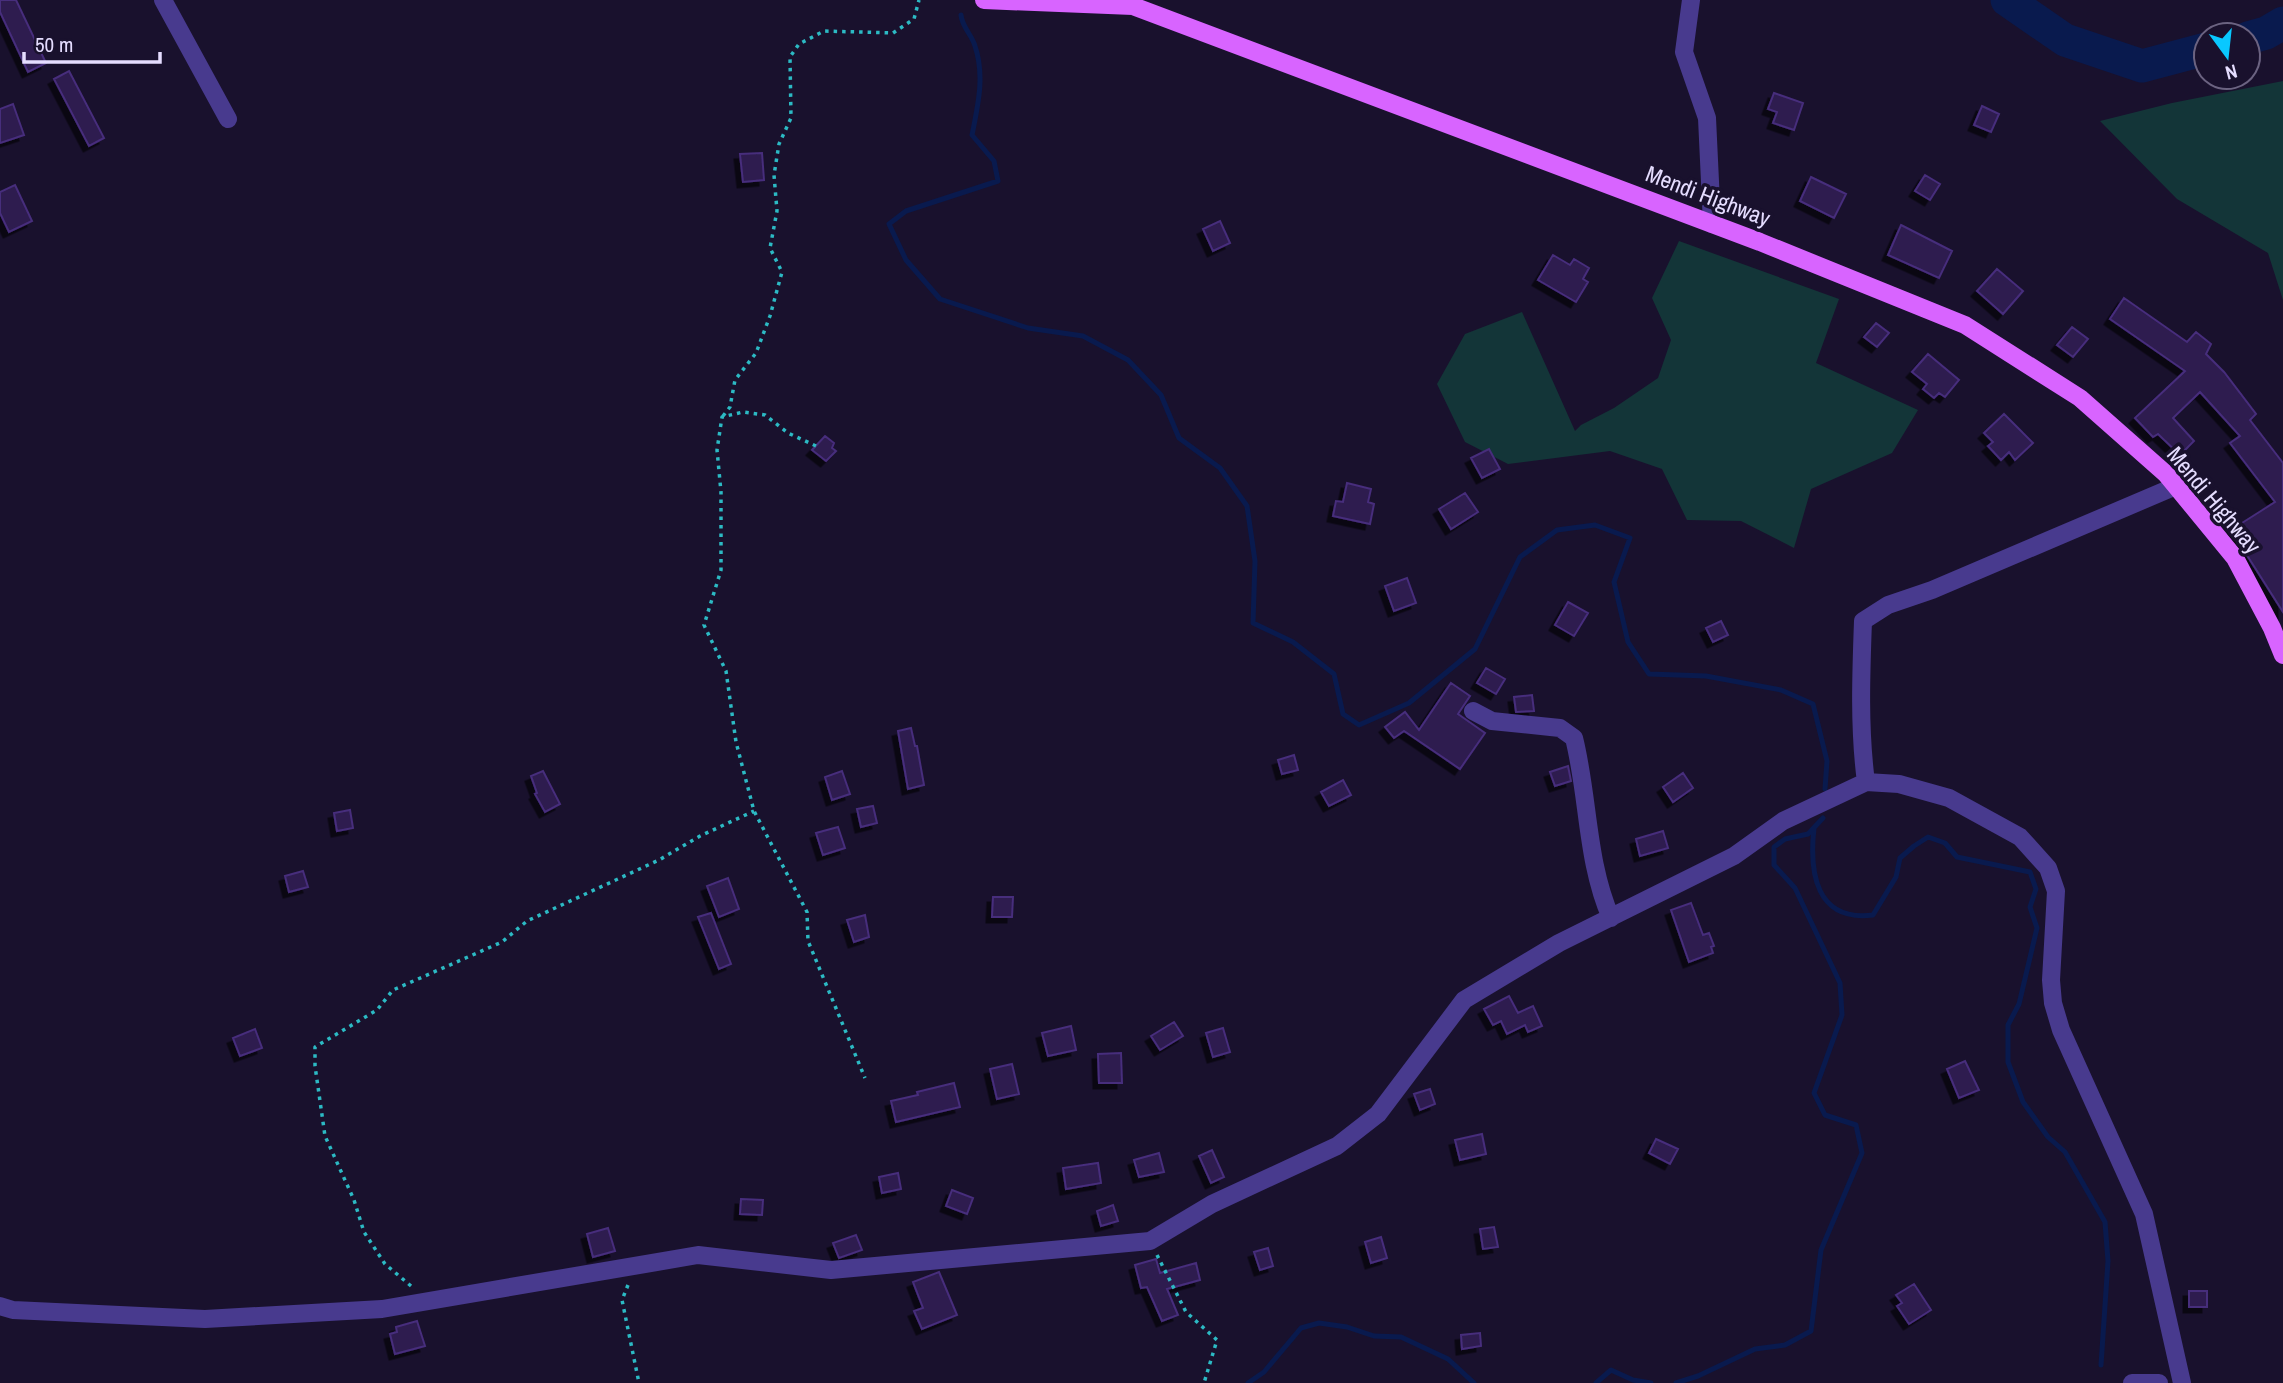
<svg xmlns="http://www.w3.org/2000/svg" width="2283" height="1383" font-family="'Archivo Narrow',sans-serif">
<style>
.green{fill:#133538}
.lines{fill:none;stroke-linecap:round;stroke-linejoin:round}
.stream{stroke:#091a4e;stroke-width:5}
.river{stroke:#091a4e;stroke-width:33}
.building{fill:#2d1c4f;stroke:#472d7c;stroke-width:2;filter:url(#shadow)}
.path{stroke:#2cbac4;stroke-width:3.5;stroke-dasharray:3.5 5;stroke-linecap:butt}
.minor{stroke:#483a8e;stroke-width:18}
.major{stroke:#d864ff;stroke-width:18}
.labels{text-anchor:middle;stroke-width:7;stroke-linejoin:round;paint-order:stroke}
.street-label{font-size:23px;fill:#e5ddff;stroke:#19112d}
</style>
<defs>
<filter id="shadow"><feDropShadow dx="-5.5" dy="5.5" stdDeviation="0" flood-color="#0009"/></filter>
</defs>
<rect width="100%" height="100%" fill="#19112d"/>
<path class="green" d="M 2283,81 L 2283,300 L 2268,253 L 2177,199 L 2100,121 L 2172,103 Z
M 1679,241 L 1839,299 L 1816,363 L 1918,410 L 1892,453 L 1811,489 L 1794,548 L 1741,521 L 1687,520 L 1662,469 L 1610,451 L 1508,464 L 1465,442 L 1437,384 L 1465,334 L 1522,312 L 1575,431 L 1581,425 L 1614,408 L 1658,378 L 1671,340 L 1652,298 Z"/>
<g class="lines">
<path class="stream" d="M 961,15 C 962,27 972,35 975,46 C 985,76 978,105 972,135 L 994,161 L 998,181 L 906,211 L 889,224 L 906,260 L 940,299 L 1028,328 L 1083,336 L 1128,360 L 1161,395 L 1179,438 L 1220,468 L 1247,506 L 1255,561 L 1253,623 L 1293,642 L 1334,674 L 1343,714 L 1359,725 L 1409,703 L 1475,649 L 1520,557 L 1557,530 L 1595,525 L 1630,538 L 1614,582 L 1628,642 L 1649,674 L 1706,676 L 1781,690 L 1813,704 L 1827,761 L 1825,789
M 1814,828 C 1809,873 1816,922 1873,915 L 1896,877 L 1900,858 L 1914,846 L 1928,837 L 1945,843 L 1957,857 L 2030,872 L 2036,889 L 2030,907 L 2037,928 L 2019,1004 L 2008,1025 L 2008,1062 L 2023,1102 L 2048,1137 L 2065,1152 L 2105,1222 L 2108,1261 L 2101,1365
M 1248,1383 L 1264,1372 L 1301,1328 L 1319,1323 L 1347,1327 L 1374,1336 L 1401,1337 L 1448,1359 L 1474,1383
M 1596,1383 L 1611,1370 L 1633,1380 L 1651,1383
M 1676,1383 L 1698,1376 L 1755,1349 L 1785,1345 L 1811,1331 L 1821,1250 L 1862,1153 L 1856,1125 L 1825,1115 L 1814,1093 L 1842,1015 L 1840,983 L 1795,888 L 1774,865 L 1774,847 L 1785,839 L 1808,834 L 1823,818"/>
<path class="river" d="M 2007,0 L 2065,40 L 2142,66 L 2206,49
M 2248,38 L 2266,33 L 2283,23"/>
</g>
<path class="building" d="M 0,0 L 16,0 L 46,63 L 28,72 L 0,12 Z
M 69,71 L 104,138 L 89,146 L 54,79 Z
M 1774,93 L 1803,103 L 1794,130 L 1773,123 L 1777,112 L 1768,109 Z
M 13,104 L 24,135 L 0,143 L 0,109 Z
M 1982,106 L 1999,114 L 1991,132 L 1974,125 Z
M 762,153 L 764,180 L 743,182 L 740,154 Z
M 1925,175 L 1940,184 L 1930,200 L 1915,191 Z
M 1811,177 L 1846,194 L 1834,218 L 1800,201 Z
M 15,185 L 32,221 L 9,232 L 0,213 L 0,192 Z
M 1220,221 L 1230,243 L 1213,251 L 1203,229 Z
M 1901,225 L 1952,251 L 1939,278 L 1888,255 Z
M 1553,255 L 1570,265 L 1574,259 L 1589,268 L 1583,279 L 1588,282 L 1576,302 L 1538,280 Z
M 1997,269 L 2023,291 L 2003,314 L 1977,291 Z
M 2124,298 L 2187,342 L 2196,332 L 2211,344 L 2206,354 L 2224,372 L 2256,414 L 2250,420 L 2283,463 L 2283,612 L 2231,530 L 2275,502 L 2230,443 L 2240,436 L 2200,392 L 2173,418 L 2194,441 L 2180,455 L 2158,434 L 2153,437 L 2135,418 L 2185,371 L 2110,319 Z
M 1876,323 L 1889,333 L 1877,347 L 1864,337 Z
M 2072,327 L 2088,339 L 2073,357 L 2057,345 Z
M 1928,354 L 1959,380 L 1945,397 L 1939,393 L 1934,398 L 1923,389 L 1927,384 L 1912,372 Z
M 2004,414 L 2033,443 L 2015,460 L 2009,452 L 2001,460 L 1988,446 L 1993,442 L 1984,433 Z
M 825,436 L 834,443 L 832,448 L 836,451 L 826,461 L 812,450 Z
M 1489,449 L 1500,469 L 1482,478 L 1471,458 Z
M 1347,483 L 1371,489 L 1368,502 L 1374,504 L 1370,524 L 1333,516 L 1336,501 L 1343,502 Z
M 1465,493 L 1478,512 L 1451,529 L 1439,509 Z
M 1407,578 L 1416,603 L 1394,611 L 1385,586 Z
M 1568,602 L 1588,613 L 1574,636 L 1555,625 Z
M 1721,621 L 1728,635 L 1713,642 L 1706,628 Z
M 1486,668 L 1505,679 L 1496,694 L 1477,683 Z
M 1451,683 L 1470,696 L 1458,714 L 1485,733 L 1460,769 L 1404,731 L 1394,738 L 1385,727 L 1405,712 L 1419,730 Z
M 1532,695 L 1534,711 L 1516,712 L 1514,697 Z
M 911,728 L 915,746 L 917,746 L 924,785 L 908,789 L 898,731 Z
M 1294,755 L 1298,770 L 1282,774 L 1278,760 Z
M 1568,766 L 1571,781 L 1555,786 L 1550,772 Z
M 543,771 L 560,804 L 545,812 L 535,794 L 537,793 L 531,776 Z
M 842,771 L 850,794 L 832,800 L 825,777 Z
M 1683,773 L 1693,788 L 1673,802 L 1663,787 Z
M 1343,780 L 1351,795 L 1329,806 L 1321,792 Z
M 873,806 L 877,823 L 861,827 L 857,809 Z
M 350,810 L 353,828 L 337,831 L 334,813 Z
M 838,827 L 845,848 L 823,855 L 816,833 Z
M 1663,831 L 1668,848 L 1640,856 L 1636,839 Z
M 303,871 L 308,887 L 289,892 L 285,876 Z
M 728,878 L 739,909 L 719,917 L 707,886 Z
M 993,897 L 1013,897 L 1012,917 L 992,917 Z
M 1691,903 L 1703,935 L 1709,933 L 1714,946 L 1711,947 L 1713,953 L 1689,962 L 1671,910 Z
M 711,913 L 731,964 L 719,969 L 698,917 Z
M 865,915 L 869,937 L 854,942 L 847,920 Z
M 1509,996 L 1518,1013 L 1533,1006 L 1542,1026 L 1528,1032 L 1525,1025 L 1507,1034 L 1501,1021 L 1493,1025 L 1484,1009 Z
M 1174,1022 L 1183,1036 L 1160,1050 L 1151,1036 Z
M 1071,1026 L 1076,1050 L 1048,1056 L 1042,1033 Z
M 1223,1028 L 1230,1052 L 1213,1057 L 1206,1033 Z
M 255,1029 L 262,1048 L 240,1056 L 233,1038 Z
M 1121,1053 L 1122,1083 L 1099,1083 L 1098,1054 Z
M 1965,1061 L 1979,1090 L 1959,1098 L 1947,1069 Z
M 1012,1064 L 1019,1094 L 997,1099 L 990,1069 Z
M 954,1083 L 960,1107 L 896,1122 L 891,1101 L 918,1095 L 917,1092 Z
M 1430,1089 L 1435,1104 L 1420,1110 L 1414,1094 Z
M 1482,1134 L 1486,1154 L 1460,1160 L 1455,1140 Z
M 1656,1139 L 1678,1149 L 1670,1164 L 1649,1153 Z
M 1212,1150 L 1224,1177 L 1211,1183 L 1199,1156 Z
M 1159,1153 L 1164,1172 L 1139,1177 L 1134,1160 Z
M 1098,1163 L 1101,1183 L 1066,1189 L 1063,1168 Z
M 898,1173 L 901,1189 L 882,1193 L 879,1177 Z
M 952,1190 L 973,1198 L 967,1214 L 946,1206 Z
M 741,1199 L 763,1200 L 762,1215 L 740,1214 Z
M 1113,1205 L 1118,1221 L 1101,1226 L 1097,1211 Z
M 1494,1227 L 1498,1247 L 1483,1249 L 1480,1229 Z
M 608,1228 L 615,1251 L 593,1257 L 587,1234 Z
M 856,1235 L 862,1250 L 839,1258 L 833,1243 Z
M 1381,1237 L 1387,1258 L 1371,1263 L 1365,1242 Z
M 1268,1248 L 1273,1266 L 1260,1270 L 1254,1252 Z
M 1156,1259 L 1160,1273 L 1196,1263 L 1200,1280 L 1167,1289 L 1178,1315 L 1162,1321 L 1147,1287 L 1141,1288 L 1135,1265 Z
M 939,1272 L 957,1315 L 922,1329 L 914,1311 L 923,1308 L 913,1282 Z
M 1914,1284 L 1931,1310 L 1909,1324 L 1897,1306 L 1902,1303 L 1896,1295 Z
M 2189,1291 L 2207,1291 L 2207,1307 L 2189,1307 Z
M 417,1321 L 425,1346 L 395,1354 L 390,1334 L 397,1332 L 396,1327 Z
M 1480,1333 L 1481,1346 L 1462,1349 L 1461,1335 Z"/>
<g class="lines">
<path class="path" d="M 723,416 L 730,407 L 735,380 L 756,353 L 770,316 L 782,272 L 770,248 L 777,211 L 774,175 L 779,144 L 791,118 L 790,57 L 799,44 L 824,31 L 893,33 L 914,19 L 919,0
M 816,446 L 788,433 L 765,415 L 743,412 L 722,417 L 717,450 L 721,492 L 721,570 L 704,625 L 726,671 L 736,742 L 754,811 L 807,912 L 808,941 L 865,1078
M 1157,1255 L 1186,1312 L 1217,1340 L 1204,1383
M 628,1285 L 622,1300 L 639,1383
M 411,1286 L 385,1264 L 364,1232 L 354,1200 L 325,1136 L 315,1066 L 315,1047 L 377,1010 L 393,990 L 502,942 L 527,921 L 659,860 L 700,836 L 754,811"/>
<path class="minor" d="M 163,0 L 228,119
M 1691,0 L 1684,52 L 1707,118 L 1712,224
M 1473,711 L 1492,721 L 1560,728 L 1574,738 C 1589,798 1586,861 1611,918
M 1866,782 C 1859,729 1861,675 1863,621 L 1888,605 L 1932,590 L 2176,486
M 0,1306 L 13,1310 L 205,1319 L 382,1309 L 698,1255 L 831,1270 L 1150,1241 L 1212,1204 L 1337,1146 L 1378,1114 L 1464,1000 L 1559,943 L 1734,856 L 1783,821 L 1866,782 L 1899,784 L 1949,798 L 2020,837 L 2048,868 L 2056,891 L 2051,980 L 2053,1003 L 2061,1030 L 2144,1214 L 2182,1383
M 2132,1383 L 2159,1383"/>
<path class="major" d="M 984,0 L 1133,6 L 1760,242 L 1965,325 L 2080,398 L 2166,474 L 2235,558 L 2272,628 L 2283,655"/>
</g>
<g class="labels">
<g class="street-label">
<text transform="translate(1708 196) rotate(21)" y="8">Mendi Highway</text>
<text transform="translate(2214 500) rotate(50)" y="8">Mendi Highway</text>
</g>
</g>
<g transform="translate(2227 56) rotate(165)"><circle r="33" fill="#19112d" stroke="#6b6381" stroke-width="2"/>
<path d="M0-5L12 26L0 18L-12 26Z" fill="#09c8ff"/>
<text y="-10" font-size="19" font-weight="bold" text-anchor="middle" fill="#e5ddff">N</text>
</g>
<path d="M24 52v10h136v-10" fill="none" stroke="#e5ddff" stroke-width="3.5"/>
<text x="35" y="52" font-size="21" fill="#e5ddff" stroke="#19112d" stroke-width="5" paint-order="stroke">50 m</text>
</svg>
